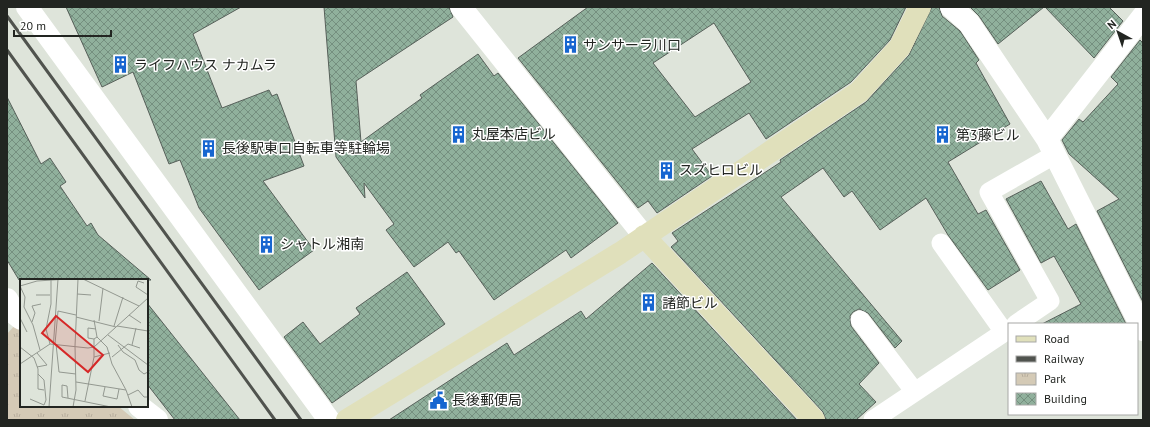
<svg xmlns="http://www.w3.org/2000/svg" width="1150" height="427" font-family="'PT Sans','Noto Sans JP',sans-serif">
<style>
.park{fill:url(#park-tufts)}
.building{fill:url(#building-cross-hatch);stroke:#57605a;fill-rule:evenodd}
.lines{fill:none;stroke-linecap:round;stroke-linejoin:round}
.lane{stroke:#fff;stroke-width:19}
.street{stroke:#fff;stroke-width:22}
.secondary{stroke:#e0e0bb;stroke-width:22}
.rail{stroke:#50534e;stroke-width:3}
.labels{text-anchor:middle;stroke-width:3;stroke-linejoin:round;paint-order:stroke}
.poi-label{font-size:14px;fill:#222521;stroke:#fff;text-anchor:start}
.inset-road{fill:none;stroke:#939890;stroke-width:1}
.view{fill:#d62828;fill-opacity:0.15;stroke:#d62828;stroke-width:2}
.inset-edge{fill:none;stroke:#222521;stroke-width:2}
</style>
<defs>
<pattern id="park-tufts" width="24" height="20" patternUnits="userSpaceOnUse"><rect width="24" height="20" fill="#d4cab6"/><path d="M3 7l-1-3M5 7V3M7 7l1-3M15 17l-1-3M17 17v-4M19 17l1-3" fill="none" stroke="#b6ad9c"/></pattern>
<pattern id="building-cross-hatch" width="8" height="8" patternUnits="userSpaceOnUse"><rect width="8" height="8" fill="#90b09c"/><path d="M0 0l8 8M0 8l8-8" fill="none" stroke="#758f7f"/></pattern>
</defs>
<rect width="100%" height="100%" fill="#dee4da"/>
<path class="park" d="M 15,325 L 21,330 L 21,406 L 118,406 L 135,420 L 7,420 L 7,334 Z"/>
<path class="building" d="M 66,7 L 241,7 L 193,34 L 222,108 L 269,90 L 272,96 L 277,94 L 304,166 L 263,181 L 314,250 L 259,290 L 199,208 L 180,160 L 169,164 L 133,72 L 102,87 Z
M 324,7 L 449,7 L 453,17 L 356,81 L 361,142 L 422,98 L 420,95 L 478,54 L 494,76 L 498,73 L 618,223 L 571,258 L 566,250 L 494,300 L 459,251 L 456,253 L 448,242 L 414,267 L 386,230 L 394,224 L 364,183 L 365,198 L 336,157 Z
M 588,7 L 906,7 L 890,40 L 851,82 L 766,139 L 749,113 L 692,149 L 712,176 L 657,213 L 648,201 L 638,208 L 518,58 ZM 714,23 L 751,82 L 695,117 L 653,63 Z
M 932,7 L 939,7 L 942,16 L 960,31 L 979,60 L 976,63 L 1010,124 L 948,162 L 978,214 L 986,210 L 1020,270 L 988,290 L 948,235 L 926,198 L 880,230 L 852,191 L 844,197 L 823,168 L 781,197 L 902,341 L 895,348 L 868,313 L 859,309 L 853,312 L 850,316 L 851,326 L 879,363 L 859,384 L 876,402 L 856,420 L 826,420 L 823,412 L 671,247 L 678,241 L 672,233 L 781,162 L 780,160 L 866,102 L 909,55 Z
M 970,7 L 1044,7 L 998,44 L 979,16 Z
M 1045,7 L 1109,7 L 1123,21 L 1094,58 Z
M 1140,40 L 1143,43 L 1143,302 L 1097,211 L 1119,199 L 1069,154 L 1062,140 L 1079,119 L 1083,122 L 1118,84 L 1111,77 Z
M 7,97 L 41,164 L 50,158 L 66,182 L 60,186 L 87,226 L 91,223 L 98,235 L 151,280 L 19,280 L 7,260 Z
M 1041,181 L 1068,229 L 1076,224 L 1126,324 L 1042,324 L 1081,304 L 1054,256 L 1041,263 L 1006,199 Z
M 652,263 L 797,420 L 389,420 L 507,343 L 514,355 L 581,311 L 586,319 Z
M 407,272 L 445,324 L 332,403 L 284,337 L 303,322 L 320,344 L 360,314 L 356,308 Z
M 147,303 L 240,420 L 175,420 L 147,384 Z"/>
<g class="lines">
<path class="lane" d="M 941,243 L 1004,332
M 860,320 L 915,392
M 1016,324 L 1050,301 L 989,192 L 1054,155
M 873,420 L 1009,329"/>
<path class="street" d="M 27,7 L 329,420
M 461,7 L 644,236
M 951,7 L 969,23 L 1047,139 L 1143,330
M 1047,139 L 1143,16
M 7,299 L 16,315 L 21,319
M 139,406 L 157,420"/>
<path class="secondary" d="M 644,236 L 814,420
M 347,420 L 620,253 L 859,92 L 900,47 L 920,7"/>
<path class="rail" d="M 7,16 L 301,420
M 7,50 L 275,420"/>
</g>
<defs>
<symbol id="building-bare" viewBox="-9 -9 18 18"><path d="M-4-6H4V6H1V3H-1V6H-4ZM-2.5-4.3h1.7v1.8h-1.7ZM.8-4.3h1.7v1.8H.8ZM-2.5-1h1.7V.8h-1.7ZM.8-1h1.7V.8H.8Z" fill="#1665d0" stroke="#fff" stroke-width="2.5" paint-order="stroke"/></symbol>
<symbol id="civic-bare" viewBox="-9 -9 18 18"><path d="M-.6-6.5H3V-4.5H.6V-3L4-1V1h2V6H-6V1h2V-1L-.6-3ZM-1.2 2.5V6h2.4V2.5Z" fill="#1665d0" stroke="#fff" stroke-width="2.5" paint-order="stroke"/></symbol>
</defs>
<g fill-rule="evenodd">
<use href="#building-bare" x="558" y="32" width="25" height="25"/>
<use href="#building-bare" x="108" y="52" width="25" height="25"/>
<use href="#building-bare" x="446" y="122" width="25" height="25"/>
<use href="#building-bare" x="930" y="122" width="25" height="25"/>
<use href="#building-bare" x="196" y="136" width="25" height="25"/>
<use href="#building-bare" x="654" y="158" width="25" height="25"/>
<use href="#building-bare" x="254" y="232" width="25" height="25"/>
<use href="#building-bare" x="636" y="290" width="25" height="25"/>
<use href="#civic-bare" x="426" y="388" width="25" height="25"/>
</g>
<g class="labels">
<g class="poi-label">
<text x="583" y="50">サンサーラ川口</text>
<text x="134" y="70">ライフハウス ナカムラ</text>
<text x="472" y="139">丸屋本店ビル</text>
<text x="956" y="140">第3藤ビル</text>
<text x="222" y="153">長後駅東口自転車等駐輪場</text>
<text x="679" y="175">スズヒロビル</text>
<text x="280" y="249">シャトル湘南</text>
<text x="662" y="308">諸節ビル</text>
<text x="452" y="405">長後郵便局</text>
</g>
</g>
<g transform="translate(20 279)">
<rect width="128" height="128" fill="#dee4da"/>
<path class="inset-road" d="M 63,0 L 119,27M 124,4 L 118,2 L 116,8 L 128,16M 0,7 L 5,18 L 4,28 L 13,46 L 20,71M 0,7 L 17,2 L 48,0M 57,15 L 71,16M 16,16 L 30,16M 109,36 L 121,44M 56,38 L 96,48M 0,39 L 7,53M 79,42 L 83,9M 12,43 L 15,34 L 12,27 L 21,25M 94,47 L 103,18M 97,47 L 128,52M 88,56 L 128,86M 77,58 L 87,68 L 92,85 L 106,111M 74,60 L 68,59 L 68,49 L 76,50M 30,65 L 26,50 L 31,25 L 31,1M 35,65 L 38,32 L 56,36M 36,65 L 39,93 L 56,95M 98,66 L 103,73 L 115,81 L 119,91 L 124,95 L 128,93M 112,66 L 116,49M 0,68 L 14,79 L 18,90 L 18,110 L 24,111M 17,74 L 27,86 L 17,88M 74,78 L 90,74M 92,78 L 108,65 L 120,69M 0,85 L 30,65 L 68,69 L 74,68 L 128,19M 56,103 L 106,111 L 112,128M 85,108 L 83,117 L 97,120 L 99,110M 108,116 L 118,111 L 124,118 L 128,118M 48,119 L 47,107 L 42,106 L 42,118 L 91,128M 10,120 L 24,126 L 26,121 L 24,101 L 18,95M 65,122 L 74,78 L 74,60 L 77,58 L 74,41M 29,128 L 38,0M 53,128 L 56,111 L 55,67 L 58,0"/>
<path class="view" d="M 36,37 L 83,76 L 68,93 L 22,54 Z"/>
<rect width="128" height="128" class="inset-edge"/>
</g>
<rect width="1150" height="427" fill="none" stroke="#222521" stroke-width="16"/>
<rect x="1008" y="323" width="130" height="92" fill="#ffffff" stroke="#a7a8a6"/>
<rect x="1016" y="336" width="20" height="6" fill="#e0e0bb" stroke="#a7a8a6"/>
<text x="1044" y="343" font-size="12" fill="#222521">Road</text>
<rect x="1016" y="356" width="20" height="6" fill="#50534e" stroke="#a7a8a6"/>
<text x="1044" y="363" font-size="12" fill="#222521">Railway</text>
<rect x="1016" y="373" width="20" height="12" fill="url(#park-tufts)" stroke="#a7a8a6"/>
<text x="1044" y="383" font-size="12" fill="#222521">Park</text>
<rect x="1016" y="393" width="20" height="12" fill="url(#building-cross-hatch)" stroke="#a7a8a6"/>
<text x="1044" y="403" font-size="12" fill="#222521">Building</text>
<g transform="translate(1118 32) rotate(320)" stroke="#ffffff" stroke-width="3" paint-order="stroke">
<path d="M0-3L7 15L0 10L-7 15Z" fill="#222521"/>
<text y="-6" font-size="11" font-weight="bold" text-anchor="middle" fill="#222521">N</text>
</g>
<path d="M14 30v6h97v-6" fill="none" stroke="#222521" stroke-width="2"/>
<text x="20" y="30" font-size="12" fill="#222521" stroke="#ffffff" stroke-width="3" paint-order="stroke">20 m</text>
</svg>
